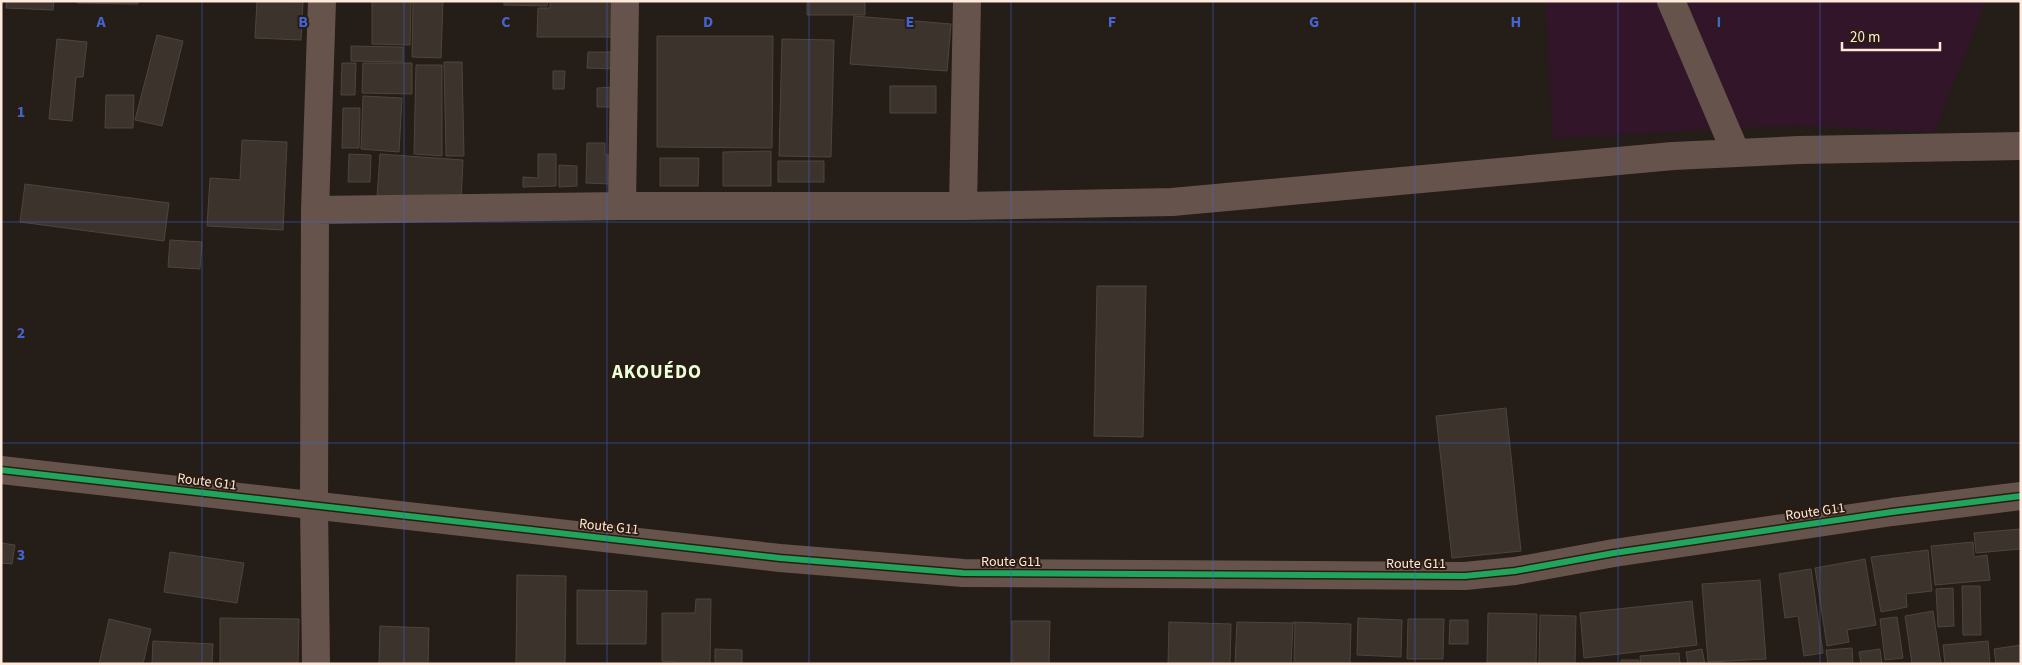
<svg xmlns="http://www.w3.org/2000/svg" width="2022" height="665" font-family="'Source Sans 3',sans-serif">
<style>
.green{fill:#33152a}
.building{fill:#3c342c;stroke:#4e443a}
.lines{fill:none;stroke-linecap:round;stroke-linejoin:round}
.minor{stroke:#66544c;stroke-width:28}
.tertiary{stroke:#66544c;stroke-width:28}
.cycleway-casing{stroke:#2b1c11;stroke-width:9}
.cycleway{stroke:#20a55d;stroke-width:6}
.grid{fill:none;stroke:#3f65d8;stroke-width:1;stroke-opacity:0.55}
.labels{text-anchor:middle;stroke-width:4;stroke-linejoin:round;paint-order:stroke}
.street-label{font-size:14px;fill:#ffe9db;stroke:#2b1c11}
.district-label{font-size:19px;font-weight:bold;letter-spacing:1px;fill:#e9ffdd;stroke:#2b1c11}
.grid-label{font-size:16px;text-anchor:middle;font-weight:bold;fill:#3f65d8;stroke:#2b1c11;stroke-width:4;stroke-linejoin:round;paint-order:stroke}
</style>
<rect width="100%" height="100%" fill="#251d17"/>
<path class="green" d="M 1546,1 L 1986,1 L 1934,132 L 1791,125 L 1553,138 Z"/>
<path class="building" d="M 7,1 L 54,1 L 53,10 L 6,8 Z
M 77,1 L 138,1 L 138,4 L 77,3 Z
M 257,1 L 303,2 L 301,40 L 255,38 Z
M 372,1 L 411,1 L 410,45 L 372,44 Z
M 413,1 L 443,1 L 441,58 L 412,57 Z
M 504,1 L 548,1 L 547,6 L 504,5 Z
M 550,1 L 614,1 L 613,37 L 537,37 L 538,8 L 550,8 Z
M 807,1 L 865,1 L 865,15 L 807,15 Z
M 854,16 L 951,24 L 947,71 L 850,64 Z
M 157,35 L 183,41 L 162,126 L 135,120 Z
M 657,36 L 773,36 L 772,148 L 657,147 Z
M 57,39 L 87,42 L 83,77 L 76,77 L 72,121 L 49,119 Z
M 782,39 L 834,40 L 831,157 L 779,156 Z
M 351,46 L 403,47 L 403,62 L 351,61 Z
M 588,52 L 616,52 L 615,69 L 587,68 Z
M 444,62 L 462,62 L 464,156 L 446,156 Z
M 342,63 L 356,63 L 355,95 L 341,95 Z
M 363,63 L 412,63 L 412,94 L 362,93 Z
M 416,65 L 442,65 L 442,156 L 414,154 Z
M 553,71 L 565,71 L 564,89 L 553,89 Z
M 890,86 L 936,86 L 936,113 L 890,113 Z
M 616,87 L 616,107 L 597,107 L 597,88 Z
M 106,95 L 134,95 L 133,128 L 105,128 Z
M 363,96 L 402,98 L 399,152 L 361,149 Z
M 343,108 L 360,108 L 359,148 L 342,148 Z
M 242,140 L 287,142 L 283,230 L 207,226 L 210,178 L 240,180 Z
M 587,143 L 605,143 L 605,155 L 610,155 L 610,184 L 586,183 Z
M 771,151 L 771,186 L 723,186 L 723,152 Z
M 349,154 L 371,155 L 370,182 L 348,182 Z
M 380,154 L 463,160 L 461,202 L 377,196 Z
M 538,154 L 556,154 L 556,186 L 523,187 L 523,177 L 538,178 Z
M 660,158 L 699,158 L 698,186 L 660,186 Z
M 778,161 L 824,161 L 824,182 L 778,182 Z
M 559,165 L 577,166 L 577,186 L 559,187 Z
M 25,184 L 169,203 L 164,241 L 20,222 Z
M 170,240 L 202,242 L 200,269 L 168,267 Z
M 1097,286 L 1146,286 L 1143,437 L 1094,436 Z
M 1506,408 L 1521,551 L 1452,558 L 1436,416 Z
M 2020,529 L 2021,549 L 1976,553 L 1974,533 Z
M 1973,542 L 1974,557 L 1987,555 L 1990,580 L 1935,585 L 1931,546 Z
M 1,543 L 15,545 L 12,564 L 1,563 Z
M 1928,550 L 1932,591 L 1906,594 L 1907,607 L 1881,612 L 1871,557 Z
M 170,552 L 244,563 L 237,603 L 164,592 Z
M 1865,559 L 1876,625 L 1847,630 L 1849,642 L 1827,646 L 1815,568 Z
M 1811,569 L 1823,653 L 1804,656 L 1798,616 L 1785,618 L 1779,574 Z
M 517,575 L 566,576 L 565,664 L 516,664 Z
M 1760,580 L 1766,659 L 1708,662 L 1702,584 Z
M 1962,586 L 1980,586 L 1981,635 L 1963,635 Z
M 1953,588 L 1954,626 L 1938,627 L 1936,589 Z
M 577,590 L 647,591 L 646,644 L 577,644 Z
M 696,599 L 711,599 L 710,664 L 675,664 L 675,662 L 662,661 L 662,613 L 695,613 Z
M 1692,601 L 1697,645 L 1584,658 L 1580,613 Z
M 1933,611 L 1941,664 L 1912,664 L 1905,616 Z
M 1488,613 L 1537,614 L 1536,664 L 1487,664 Z
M 1540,615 L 1576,616 L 1575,664 L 1539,664 Z
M 1897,617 L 1903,658 L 1885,660 L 1880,619 Z
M 220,618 L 299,619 L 298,664 L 220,664 Z
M 1358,618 L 1402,620 L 1401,657 L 1357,655 Z
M 109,619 L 151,629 L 143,664 L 99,664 Z
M 1408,619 L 1444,619 L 1443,659 L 1407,659 Z
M 1450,620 L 1468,620 L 1468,644 L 1449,644 Z
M 1012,621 L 1050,621 L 1049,664 L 1012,664 Z
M 1169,622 L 1231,624 L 1230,664 L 1168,664 Z
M 1237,622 L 1293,623 L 1291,664 L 1235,664 Z
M 1293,622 L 1351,624 L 1350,664 L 1294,664 L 1295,624 Z
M 380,626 L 429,628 L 428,664 L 379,664 Z
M 153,641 L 213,644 L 212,664 L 152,664 Z
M 1988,641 L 1990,664 L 1945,664 L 1943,645 Z
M 2021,645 L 2021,664 L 1996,664 L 1994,649 Z
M 1852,648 L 1853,664 L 1828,664 L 1826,650 Z
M 715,649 L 742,650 L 742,664 L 715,664 Z
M 1702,649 L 1705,664 L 1688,664 L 1686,652 Z
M 1880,649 L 1882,664 L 1861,664 L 1859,652 Z
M 1679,653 L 1680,664 L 1641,664 L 1640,656 Z
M 1621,660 L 1639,660 L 1639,664 L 1621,664 Z"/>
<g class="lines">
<path class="minor" d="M 1671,1 L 1736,153
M 622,206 L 625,1
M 963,206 L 967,1
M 315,210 L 622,206 L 963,206 L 1172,202 L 1673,156 L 1799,150 L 2021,146
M 316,664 L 314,506 L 315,210 L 322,1"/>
<path class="tertiary" d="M 1,470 L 780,558 L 963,573 L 1465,576 L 1515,571 L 1614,553 L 1892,512 L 2021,496"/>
<defs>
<path id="cycleway" d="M 1,470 L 780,558 L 963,573 L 1465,576 L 1515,571 L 1614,553 L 1892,512 L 2021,496"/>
</defs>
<use href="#cycleway" class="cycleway-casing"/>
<use href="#cycleway" class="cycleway"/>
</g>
<path class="grid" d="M 202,1 L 202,664M 404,1 L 404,664M 607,1 L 607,664M 809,1 L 809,664M 1011,1 L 1011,664M 1213,1 L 1213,664M 1415,1 L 1415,664M 1618,1 L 1618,664M 1820,1 L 1820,664M 1,222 L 2021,222M 1,443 L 2021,443"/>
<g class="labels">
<g class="street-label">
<text transform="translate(207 481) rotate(7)" y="5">Route G11</text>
<text transform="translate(1815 511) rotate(-8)" y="5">Route G11</text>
<text transform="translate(609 526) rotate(6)" y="5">Route G11</text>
<text x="1011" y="566">Route G11</text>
<text x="1416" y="568">Route G11</text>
</g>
<g class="district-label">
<text x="657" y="378">AKOUÉDO</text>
</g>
</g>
<g class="grid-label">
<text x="101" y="27">A</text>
<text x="303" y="27">B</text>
<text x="506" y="27">C</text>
<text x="708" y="27">D</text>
<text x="910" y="27">E</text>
<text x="1112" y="27">F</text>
<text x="1314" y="27">G</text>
<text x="1516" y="27">H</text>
<text x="1719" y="27">I</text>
<text x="21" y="117">1</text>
<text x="21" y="338">2</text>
<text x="21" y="560">3</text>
</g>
<rect width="2022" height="665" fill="none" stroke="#ffe9db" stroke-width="5"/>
<path d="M1842 42v8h98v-8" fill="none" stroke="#ffe9db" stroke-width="2.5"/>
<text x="1850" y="42" font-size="15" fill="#ffe9db" stroke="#2b1c11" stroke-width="4" paint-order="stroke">20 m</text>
</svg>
